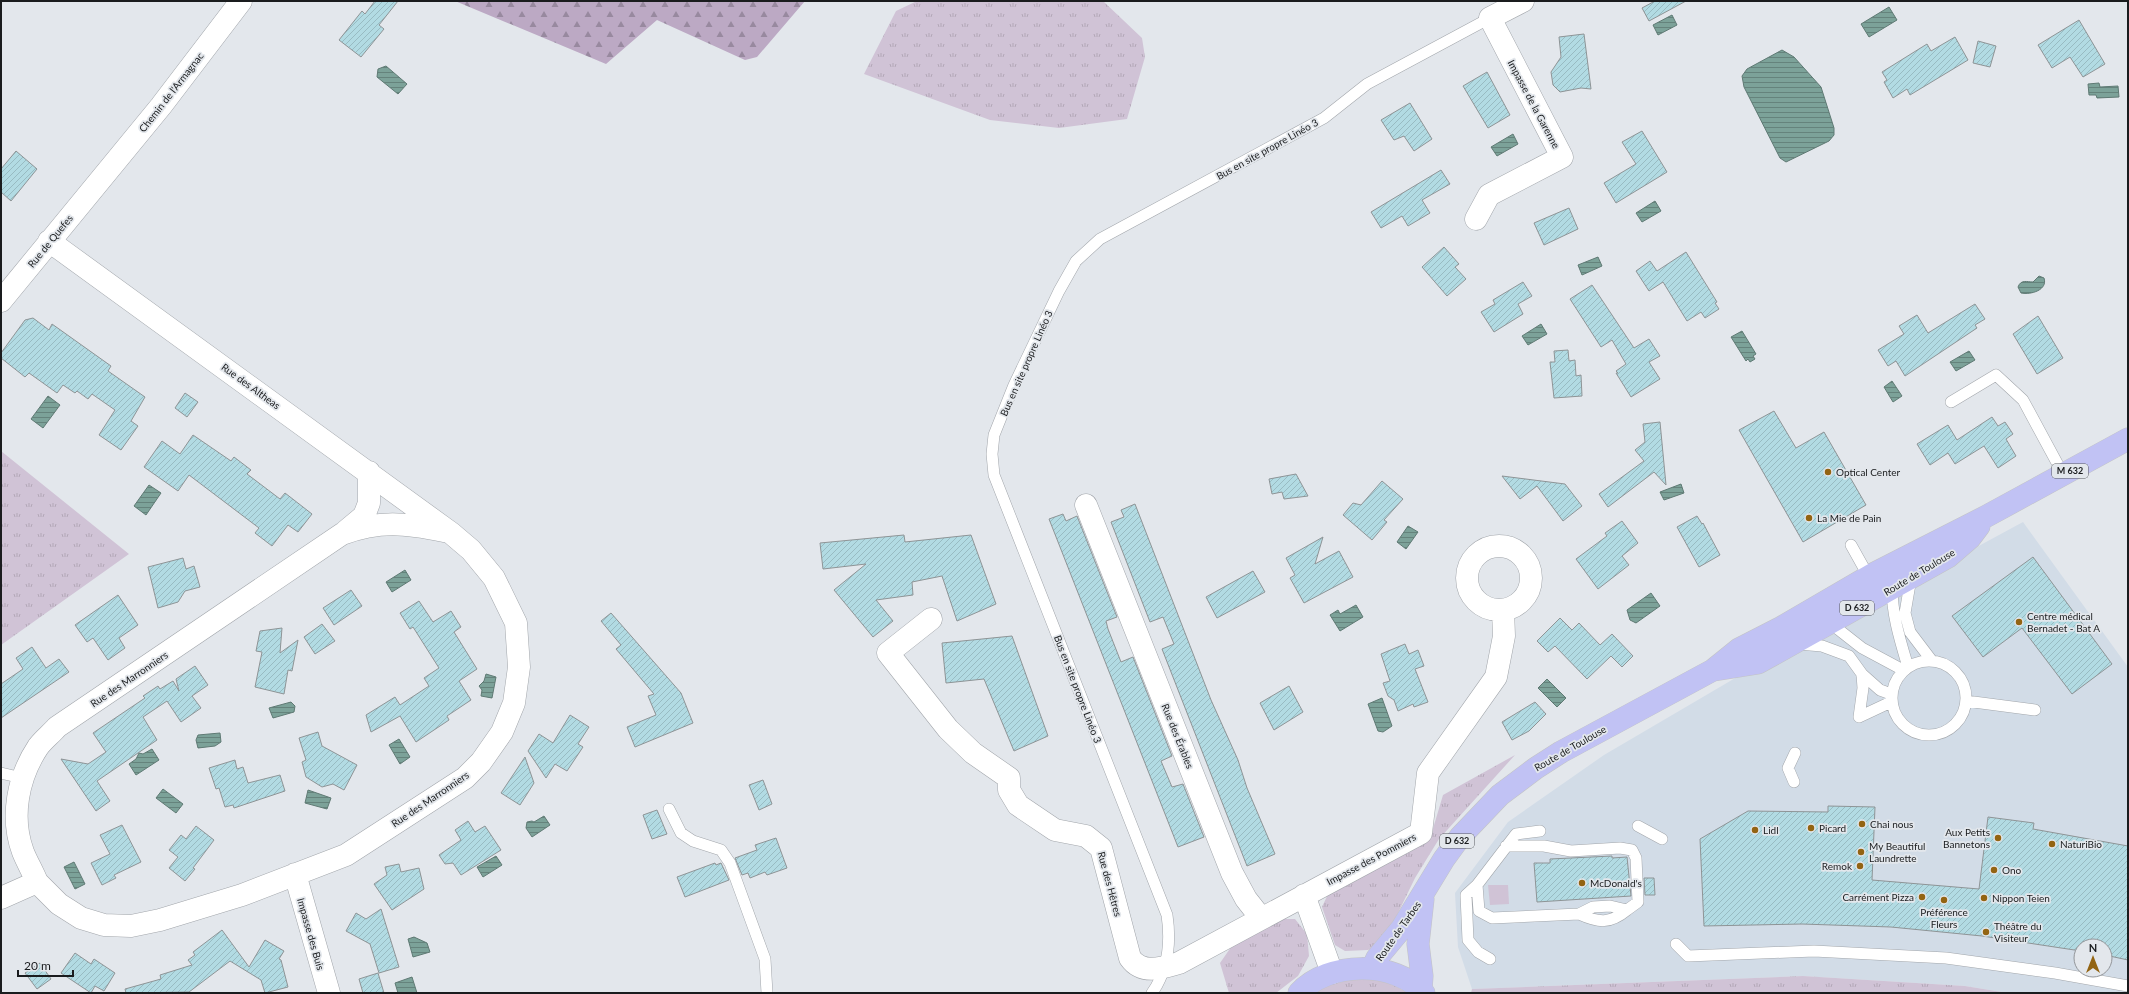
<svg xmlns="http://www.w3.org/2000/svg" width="2129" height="994" font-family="Lato,sans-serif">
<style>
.built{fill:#d2dce7;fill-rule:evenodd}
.grass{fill:url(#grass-tufts)}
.forest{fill:url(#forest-firs)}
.park{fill:#d0c3d6}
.water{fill:url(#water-rules);stroke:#5f7a74}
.building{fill:url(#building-hatch);stroke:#8e9496}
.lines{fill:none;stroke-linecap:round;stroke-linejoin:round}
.service-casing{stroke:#a2a6ab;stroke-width:12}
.minor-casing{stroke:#a2a6ab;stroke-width:23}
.primary-casing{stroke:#c3c4c4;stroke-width:23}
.service{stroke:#fff;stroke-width:11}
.minor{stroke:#fff;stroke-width:22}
.primary{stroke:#c1c2f4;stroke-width:22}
.poi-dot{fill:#936412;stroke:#e3e7ec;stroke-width:1.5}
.labels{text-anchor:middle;stroke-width:3.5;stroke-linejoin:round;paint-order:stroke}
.shield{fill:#e3e7ec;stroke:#56595c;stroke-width:1}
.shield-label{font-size:9px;font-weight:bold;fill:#1a1c1e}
.street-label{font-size:10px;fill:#1a1c1e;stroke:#e3e7ec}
.poi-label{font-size:10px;fill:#1a1c1e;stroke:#e3e7ec;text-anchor:start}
</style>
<defs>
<pattern id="grass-tufts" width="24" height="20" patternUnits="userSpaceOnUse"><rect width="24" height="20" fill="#d0c3d6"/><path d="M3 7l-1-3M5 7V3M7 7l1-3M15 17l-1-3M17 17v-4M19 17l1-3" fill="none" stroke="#b2a7b7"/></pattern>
<pattern id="forest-firs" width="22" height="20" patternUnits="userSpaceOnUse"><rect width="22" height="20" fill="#bca9c4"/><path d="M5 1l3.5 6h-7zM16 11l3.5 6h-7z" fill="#98899f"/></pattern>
<pattern id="water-rules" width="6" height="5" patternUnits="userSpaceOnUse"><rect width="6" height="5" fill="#7ca299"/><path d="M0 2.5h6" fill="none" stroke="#65837c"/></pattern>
<pattern id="building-hatch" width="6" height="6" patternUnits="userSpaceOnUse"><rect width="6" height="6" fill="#b2dbe3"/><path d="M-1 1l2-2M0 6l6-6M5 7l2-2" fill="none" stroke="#98bbc2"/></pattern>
</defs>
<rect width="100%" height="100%" fill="#e3e7ec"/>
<path class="built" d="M 2023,522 L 2128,667 L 2128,993 L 2008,993 L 1965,986 L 1803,976 L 1472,989 L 1458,947 L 1455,893 L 1508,822 L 1604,755 L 1737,677 ZM 2081,946 L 2105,946 L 2105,970 L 2081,970 Z"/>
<path class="grass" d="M 917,1 L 1103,1 L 1142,38 L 1145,57 L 1127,119 L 1059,128 L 990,120 L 864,74 L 896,11 Z
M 1,451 L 129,554 L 1,645 Z
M 1515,755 L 1439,839 L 1415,878 L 1398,913 L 1381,943 L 1368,950 L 1345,951 L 1335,945 L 1322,907 L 1329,892 L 1432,832 L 1443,795 Z
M 1280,919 L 1295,919 L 1307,934 L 1309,956 L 1298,976 L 1276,993 L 1229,993 L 1220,963 L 1236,940 Z
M 1803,976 L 1965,986 L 2008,993 L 1471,993 L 1472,989 Z
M 1364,977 L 1388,982 L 1408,993 L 1313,993 L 1340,980 Z"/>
<path class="forest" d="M 455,1 L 805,1 L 757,57 L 745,60 L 657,20 L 606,64 Z"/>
<path class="park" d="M 1488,885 L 1508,885 L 1509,904 L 1490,905 Z"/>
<path class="water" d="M 1889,7 L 1897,20 L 1869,37 L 1861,24 Z
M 1672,15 L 1677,25 L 1658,35 L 1653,25 Z
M 1782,50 L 1794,57 L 1821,87 L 1834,128 L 1834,135 L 1829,141 L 1786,162 L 1780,158 L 1744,87 L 1742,76 L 1747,69 Z
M 386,66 L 407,84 L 398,94 L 377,77 L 378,69 Z
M 2099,83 L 2100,87 L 2118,86 L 2119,97 L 2097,98 L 2096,95 L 2089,95 L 2088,84 Z
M 1513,134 L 1518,144 L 1497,156 L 1491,147 Z
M 1655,201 L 1661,211 L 1642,222 L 1636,213 Z
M 1598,257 L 1602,266 L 1582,275 L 1578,265 Z
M 2039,276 L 2044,278 C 2048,290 2031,295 2021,293 L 2018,287 C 2021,279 2027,282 2033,282 Z
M 1541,324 L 1547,334 L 1528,345 L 1522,336 Z
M 1742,331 L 1756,354 L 1753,356 L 1755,359 L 1750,362 L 1748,359 L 1746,361 L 1731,337 Z
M 1969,351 L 1975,360 L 1956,371 L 1950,362 Z
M 1892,381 L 1902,396 L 1893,402 L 1884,387 Z
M 48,396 L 60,405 L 43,428 L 31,419 Z
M 1681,484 L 1684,493 L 1664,500 L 1660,492 Z
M 149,485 L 161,493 L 146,515 L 134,506 Z
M 1408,526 L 1418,532 L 1406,549 L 1397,542 Z
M 405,570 L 411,580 L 392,592 L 386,582 Z
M 1651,593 L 1660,606 L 1636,623 L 1630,620 L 1627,610 Z
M 1356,605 L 1363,617 L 1340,631 L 1330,615 L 1338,610 L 1340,614 Z
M 486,674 L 496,677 L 492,698 L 481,696 L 482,690 L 479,686 L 484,681 Z
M 1547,679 L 1566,698 L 1557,707 L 1538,688 Z
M 1382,698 L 1392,726 L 1383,732 L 1378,731 L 1368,704 Z
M 291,702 L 295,706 L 294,712 L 273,718 L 269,708 Z
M 220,733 L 221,742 L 215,746 L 198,748 L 196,740 L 198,735 Z
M 399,739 L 410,757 L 400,764 L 389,745 Z
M 152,749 L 159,760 L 136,775 L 129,764 L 136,759 L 139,753 L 143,754 Z
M 163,789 L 183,804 L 176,813 L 156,798 Z
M 308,790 L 331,798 L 327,809 L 305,803 Z
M 544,816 L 550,825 L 532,837 L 526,828 L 527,822 L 532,821 L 534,822 Z
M 496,856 L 502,865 L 483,877 L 477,867 Z
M 74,862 L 85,884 L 75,889 L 64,867 Z
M 414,937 L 427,943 L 430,952 L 413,957 L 408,939 Z
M 412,977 L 417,993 L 398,993 L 395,983 Z"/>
<path class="building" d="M 375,1 L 398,1 L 379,25 L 384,29 L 361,57 L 339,40 L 362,11 L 365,14 Z
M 1655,1 L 1686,1 L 1649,21 L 1642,8 Z
M 2079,20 L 2105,64 L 2083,77 L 2070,57 L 2052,68 L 2038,45 Z
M 1584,34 L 1591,89 L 1581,88 L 1560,92 L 1553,85 L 1551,72 L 1561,57 L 1559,37 Z
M 1955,37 L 1968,60 L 1910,95 L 1907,89 L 1893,98 L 1884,82 L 1887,80 L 1882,72 L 1927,44 L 1931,51 Z
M 1978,41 L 1996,46 L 1990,67 L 1973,63 Z
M 1487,72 L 1510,115 L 1488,128 L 1463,86 Z
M 1410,103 L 1432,139 L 1414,151 L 1404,136 L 1394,140 L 1381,120 Z
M 1642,131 L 1667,172 L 1616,203 L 1604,183 L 1636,164 L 1622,142 Z
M 16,151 L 37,169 L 11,201 L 1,192 L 1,169 Z
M 1441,170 L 1450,184 L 1422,200 L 1430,213 L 1408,226 L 1402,216 L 1381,228 L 1371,212 Z
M 1569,208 L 1578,229 L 1544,245 L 1534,223 Z
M 1444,247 L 1459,264 L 1455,267 L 1466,279 L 1447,296 L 1422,267 Z
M 1686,252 L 1717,302 L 1715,303 L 1719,309 L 1705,318 L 1701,312 L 1687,321 L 1663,282 L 1649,291 L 1636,271 L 1650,261 L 1657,271 Z
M 1523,282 L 1532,296 L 1518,304 L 1523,314 L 1494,332 L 1481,312 L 1495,304 L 1493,300 Z
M 1592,285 L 1634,348 L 1649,339 L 1660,356 L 1649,362 L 1660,379 L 1631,397 L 1616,373 L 1618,373 L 1616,371 L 1626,364 L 1612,340 L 1601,347 L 1570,299 Z
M 1975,304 L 1985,319 L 1975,325 L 1977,328 L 1905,376 L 1896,361 L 1888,366 L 1878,350 L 1904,334 L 1899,326 L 1917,315 L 1928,333 Z
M 2038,316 L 2063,358 L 2037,374 L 2013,334 Z
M 33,318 L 49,330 L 52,324 L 111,366 L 108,371 L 145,397 L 131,421 L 138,426 L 121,450 L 99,435 L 115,410 L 92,394 L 88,399 L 77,391 L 75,393 L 63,385 L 57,393 L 29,373 L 25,377 L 1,358 L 1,353 L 25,320 Z
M 1568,350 L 1569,361 L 1575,360 L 1576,376 L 1581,375 L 1582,396 L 1554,398 L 1550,362 L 1555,362 L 1554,351 Z
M 185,393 L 198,402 L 187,417 L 175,408 Z
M 1774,411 L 1796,448 L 1824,432 L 1866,505 L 1803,542 L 1739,430 Z
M 1992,417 L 1998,426 L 2005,422 L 2013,434 L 2006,439 L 2016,456 L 1998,468 L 1984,446 L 1955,464 L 1948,453 L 1930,465 L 1917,444 L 1948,425 L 1957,440 Z
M 1660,422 L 1666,485 L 1654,472 L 1608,507 L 1599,494 L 1644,461 L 1635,450 L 1645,442 L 1643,424 Z
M 193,435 L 231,461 L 234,457 L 251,470 L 247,474 L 280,499 L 285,493 L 312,514 L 298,532 L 288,525 L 272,546 L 255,533 L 259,528 L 189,475 L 178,491 L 144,467 L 162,441 L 180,454 Z
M 1296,474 L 1308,496 L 1284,499 L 1282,492 L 1272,494 L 1269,479 Z
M 1502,476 L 1565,484 L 1582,506 L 1563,521 L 1537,486 L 1520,499 Z
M 1382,481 L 1403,499 L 1384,520 L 1387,522 L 1372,540 L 1343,515 L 1353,503 L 1361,505 Z
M 1135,504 L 1211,700 L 1238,760 L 1247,788 L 1275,854 L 1247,866 L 1162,649 L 1174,644 L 1163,617 L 1150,622 L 1111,522 L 1124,517 L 1121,510 Z
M 1063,514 L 1066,521 L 1077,516 L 1117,617 L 1106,621 L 1108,629 L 1121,662 L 1133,657 L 1172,756 L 1161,761 L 1172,787 L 1183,784 L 1204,837 L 1178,847 L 1049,519 Z
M 1697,516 L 1702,524 L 1703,523 L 1720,555 L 1699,567 L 1677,527 Z
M 1622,521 L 1638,543 L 1622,556 L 1629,565 L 1598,589 L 1576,559 L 1607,536 L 1605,533 Z
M 904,535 L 905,542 L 971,535 L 996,604 L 957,621 L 942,576 L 912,582 L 913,595 L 876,600 L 893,621 L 873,637 L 834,590 L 866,564 L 823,569 L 820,543 Z
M 1323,537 L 1315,564 L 1339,551 L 1353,577 L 1304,603 L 1290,578 L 1295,575 L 1286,558 Z
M 2033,557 L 2112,664 L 2072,694 L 2022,628 L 1983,657 L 1952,616 Z
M 183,558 L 186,569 L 194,566 L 200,587 L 185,591 L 178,602 L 158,608 L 148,567 Z
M 1253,571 L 1265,592 L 1217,618 L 1206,597 Z
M 351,590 L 362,606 L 334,625 L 323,608 Z
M 118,595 L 138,625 L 119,638 L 125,648 L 108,660 L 93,638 L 87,642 L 75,625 Z
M 419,601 L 433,622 L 451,611 L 461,627 L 454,632 L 477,669 L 459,681 L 471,700 L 447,716 L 449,720 L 416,742 L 400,716 L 371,732 L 366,715 L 395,697 L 400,705 L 429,686 L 424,678 L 439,668 L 413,627 L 410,629 L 400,613 Z
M 611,613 L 681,693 L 693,723 L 635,747 L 627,727 L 656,715 L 648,696 L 654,694 L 616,649 L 621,645 L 601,621 Z
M 1560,618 L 1572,630 L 1579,623 L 1600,645 L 1612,634 L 1633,656 L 1622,667 L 1611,656 L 1587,679 L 1555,646 L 1548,652 L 1537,641 Z
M 322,624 L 335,641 L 315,654 L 304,637 Z
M 282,628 L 280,653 L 298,640 L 292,671 L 288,670 L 284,694 L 255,687 L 262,652 L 256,651 L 260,631 Z
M 1012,636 L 1048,736 L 1014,751 L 984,679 L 946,683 L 942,643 Z
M 1405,644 L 1409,654 L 1418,650 L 1424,666 L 1415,669 L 1428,702 L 1414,707 L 1413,704 L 1398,711 L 1394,700 L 1388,696 L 1383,683 L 1390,681 L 1381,654 Z
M 32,647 L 46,668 L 59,659 L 69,672 L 1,718 L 1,684 L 23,669 L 16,658 Z
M 195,666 L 208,685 L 192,696 L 201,708 L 181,722 L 167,701 L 143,717 L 157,740 L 97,781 L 110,801 L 96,811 L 61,759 L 88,764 L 106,752 L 93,733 L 145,698 L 143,696 L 158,686 L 160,689 L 173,681 L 179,691 L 176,679 Z
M 1289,686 L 1303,712 L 1274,730 L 1260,703 Z
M 1535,702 L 1546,714 L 1529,731 L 1512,740 L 1502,722 Z
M 570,715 L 589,727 L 578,744 L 583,747 L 567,771 L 555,764 L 546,778 L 528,751 L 539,734 L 553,743 Z
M 318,732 L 322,746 L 357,765 L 344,790 L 333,784 L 322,787 L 306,777 L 302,762 L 306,760 L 299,738 Z
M 525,757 L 534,783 L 520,805 L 501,793 Z
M 235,760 L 237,769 L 243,767 L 248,783 L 280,775 L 285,791 L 234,808 L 233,805 L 225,807 L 219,788 L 216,789 L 209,768 Z
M 763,780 L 772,804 L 759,810 L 749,785 Z
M 1828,806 L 1875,807 L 1872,880 L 1979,889 L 1988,817 L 2034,823 L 2033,829 L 2128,846 L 2128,960 L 2105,955 L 2105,946 L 2081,946 L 2081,951 L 1982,936 L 1891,927 L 1802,924 L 1704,926 L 1700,839 L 1748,811 L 1828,812 Z
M 657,810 L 667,834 L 652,839 L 643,815 Z
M 468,821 L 475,832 L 485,826 L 501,850 L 461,875 L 453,863 L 445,864 L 439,855 L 461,840 L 455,830 Z
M 122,825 L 141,862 L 114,875 L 116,878 L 102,885 L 91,863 L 110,854 L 100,835 Z
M 196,826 L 214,840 L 193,868 L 195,869 L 185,881 L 169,868 L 178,857 L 169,850 L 181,835 L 186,839 Z
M 776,838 L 787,868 L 767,875 L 765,872 L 750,878 L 748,873 L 742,875 L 735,858 L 757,850 L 755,845 Z
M 1612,856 L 1612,858 L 1627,857 L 1631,896 L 1537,902 L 1534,863 L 1550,863 L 1550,859 Z
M 715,863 L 716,865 L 721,863 L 729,880 L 685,897 L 677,877 Z
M 399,864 L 401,872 L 419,868 L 424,889 L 392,910 L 374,884 L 387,875 L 385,867 Z
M 1644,878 L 1654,878 L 1655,895 L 1645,895 Z
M 381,909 L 399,967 L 379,973 L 370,944 L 346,931 L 356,913 L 366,919 Z
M 222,930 L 249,967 L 265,940 L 284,951 L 279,959 L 281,960 L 288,987 L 265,993 L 261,980 L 230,961 L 189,992 L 126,993 L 125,989 L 161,979 L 160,975 L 192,965 L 188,960 L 195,955 L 193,952 Z
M 75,953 L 91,964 L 94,959 L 115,973 L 104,991 L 95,986 L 91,993 L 61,973 Z
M 40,963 L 51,979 L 37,989 L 25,973 Z
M 378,973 L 384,993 L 363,993 L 359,979 Z"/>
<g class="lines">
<defs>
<path id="service" d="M 1951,402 L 1996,375 L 2023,400 L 2063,474
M 1851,545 L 1870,579
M 1911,578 L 1905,613 L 1910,632 L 1932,661
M 1892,587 C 1892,615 1900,640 1908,667
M 1828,624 L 1834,626 L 1862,648 L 1903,670
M 1798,644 L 1822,646 L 1849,656 L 1862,674 L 1880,690 L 1891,694
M1892 698a37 37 0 1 1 74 0a37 37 0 1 1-74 0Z
M 1862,674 L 1863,688 L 1859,717 L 1891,702
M 1966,701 L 2035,710
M 1,773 L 22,778
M 1794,782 L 1788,768 L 1795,753
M 669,809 L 681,833 L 693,841 L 721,850 L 730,863 L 765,959 L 767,993
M 1638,826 L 1662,839
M 1477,885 L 1479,911 L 1492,918 L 1579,914 L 1593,907 L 1610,906 L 1627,910 L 1638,902 L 1636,858 L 1632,850 L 1620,848 L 1571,851 L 1544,846 L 1506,846
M 1579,914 C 1599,923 1610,924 1627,910
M 1676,944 L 1688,956 L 1814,951 L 1946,958 L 2055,973 L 2128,986
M 1490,959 L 1478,952 L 1468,940 L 1466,895 L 1477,885 L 1516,834 L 1540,831
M 1152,993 C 1168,970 1171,942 1167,915 L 994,475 L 992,454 L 994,435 L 1014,385 L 1059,291 L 1076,261 L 1100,239 L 1324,118 L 1367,84 L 1490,18"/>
<path id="minor" d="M 1476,219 L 1489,195 L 1562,157 L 1490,18 L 1523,1
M 1,301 L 161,106 L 241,1
M 1086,505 L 1232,873 L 1246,899 L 1261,918
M 346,531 L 364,516 L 369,503 L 369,472
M1467 578a32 32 0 1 1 64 0a32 32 0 1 1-64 0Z
M 931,619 L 888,653 L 948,729 L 973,753 L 1009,778 L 1009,790 L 1018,805 L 1055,830 L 1086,836 L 1101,848 L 1130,958 C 1142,975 1162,968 1179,963 L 1421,833 L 1428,773 L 1496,677 L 1504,636 L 1503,610
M 295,874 L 329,993
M 37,882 C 33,872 27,862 23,852 C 10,817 18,777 38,747 C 43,740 51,734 57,727 L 342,534 C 379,520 406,523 444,531
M 1304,895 L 1332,973
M 1,898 L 37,882 L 59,904 L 81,918 L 104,925 L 131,926 L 160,920 L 242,895 L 346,855 L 465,778 L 481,762 L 502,732 L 514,703 L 519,667 L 516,623 L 494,578 L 471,550 L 451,533 L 49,241"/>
<path id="primary" d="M 1714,670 L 1758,663 L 1948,557 L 1970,538 L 1979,526
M 1372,969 L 1377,958 L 1402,928 L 1444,859 L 1460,837 L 1500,795 L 1536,768 L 1561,752 L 1713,670 L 1739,649 L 1782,627 L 1873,574 L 1985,517 L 2128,439
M 1421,990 L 1422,976 L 1418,944 L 1423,899
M 1299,993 C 1328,961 1395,960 1424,993"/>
</defs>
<use href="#service" class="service-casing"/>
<use href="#minor" class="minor-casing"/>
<use href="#primary" class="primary-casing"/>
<use href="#service" class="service"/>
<use href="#minor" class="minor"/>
<use href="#primary" class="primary"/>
</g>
<g class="poi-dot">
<circle cx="1828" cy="472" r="4"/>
<circle cx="1809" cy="518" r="4"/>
<circle cx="2019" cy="622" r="4"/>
<circle cx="1862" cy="824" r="4"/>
<circle cx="1811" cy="828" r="4"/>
<circle cx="1755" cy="830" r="4"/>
<circle cx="1998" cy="838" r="4"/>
<circle cx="2052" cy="844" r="4"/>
<circle cx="1861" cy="852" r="4"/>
<circle cx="1860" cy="866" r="4"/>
<circle cx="1994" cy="870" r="4"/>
<circle cx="1582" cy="883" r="4"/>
<circle cx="1922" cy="897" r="4"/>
<circle cx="1984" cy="898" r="4"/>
<circle cx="1944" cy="900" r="4"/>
<circle cx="1986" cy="932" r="4"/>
</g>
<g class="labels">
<g class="shield">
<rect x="2052" y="464" width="36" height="14" rx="3"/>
<rect x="1840" y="601" width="34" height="14" rx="3"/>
<rect x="1440" y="834" width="34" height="14" rx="3"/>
</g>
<g class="shield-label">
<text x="2070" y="474">M 632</text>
<text x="1857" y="611">D 632</text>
<text x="1457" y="844">D 632</text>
</g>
<g class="street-label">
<text transform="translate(171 92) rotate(-52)" y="4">Chemin de l'Armagnac</text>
<text transform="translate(1534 104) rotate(62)" y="4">Impasse de la Garenne</text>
<text transform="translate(1267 149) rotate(-29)" y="4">Bus en site propre Linéo 3</text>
<text transform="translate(50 241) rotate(-51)" y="4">Rue de Quefes</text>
<text transform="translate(1026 363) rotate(-66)" y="4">Bus en site propre Linéo 3</text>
<text transform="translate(251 386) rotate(36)" y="4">Rue des Altheas</text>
<text transform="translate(1919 572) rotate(-31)" y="4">Route de Toulouse</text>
<text transform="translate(129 679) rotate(-34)" y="4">Rue des Marronniers</text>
<text transform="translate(1078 689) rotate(69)" y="4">Bus en site propre Linéo 3</text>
<text transform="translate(1178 736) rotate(68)" y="4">Rue des Érables</text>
<text transform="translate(1570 748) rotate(-30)" y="4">Route de Toulouse</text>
<text transform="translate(430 799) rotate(-34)" y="4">Rue des Marronniers</text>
<text transform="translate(1371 859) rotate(-28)" y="4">Impasse des Pommiers</text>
<text transform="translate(1110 884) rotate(75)" y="4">Rue des Hêtres</text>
<text transform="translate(1398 931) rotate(-55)" y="4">Route de Tarbes</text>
<text transform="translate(311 934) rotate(74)" y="4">Impasse des Buis</text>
</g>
<g class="poi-label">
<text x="1836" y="476">Optical Center</text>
<text x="1817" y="522">La Mie de Pain</text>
<text x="2027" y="620">Centre médical<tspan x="2027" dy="12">Bernadet - Bat A</tspan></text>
<text x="1870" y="828">Chai nous</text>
<text x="1819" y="832">Picard</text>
<text x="1763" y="834">Lidl</text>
<text x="1990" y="836" text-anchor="end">Aux Petits<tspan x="1990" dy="12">Bannetons</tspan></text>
<text x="2060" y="848">NaturiBio</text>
<text x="1869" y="850">My Beautiful<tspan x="1869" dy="12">Laundrette</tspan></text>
<text x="1852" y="870" text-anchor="end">Remok</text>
<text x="2002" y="874">Ono</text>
<text x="1590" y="887">McDonald's</text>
<text x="1914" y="901" text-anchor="end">Carrément Pizza</text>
<text x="1992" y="902">Nippon Teien</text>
<text x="1944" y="916" text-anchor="middle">Préférence<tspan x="1944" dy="12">Fleurs</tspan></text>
<text x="1994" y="930">Théâtre du<tspan x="1994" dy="12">Visiteur</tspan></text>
</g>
</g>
<rect width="2129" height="994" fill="none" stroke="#1a1c1e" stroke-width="4"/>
<g transform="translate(2093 958)"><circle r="19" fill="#e3e7ec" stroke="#93969a"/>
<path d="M0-3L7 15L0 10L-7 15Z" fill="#936412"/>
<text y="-6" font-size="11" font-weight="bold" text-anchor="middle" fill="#1a1c1e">N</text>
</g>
<path d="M18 970v6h55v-6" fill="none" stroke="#1a1c1e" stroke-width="2"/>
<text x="24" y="970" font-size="12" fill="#1a1c1e" stroke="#e3e7ec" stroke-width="3" paint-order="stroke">20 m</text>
</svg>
